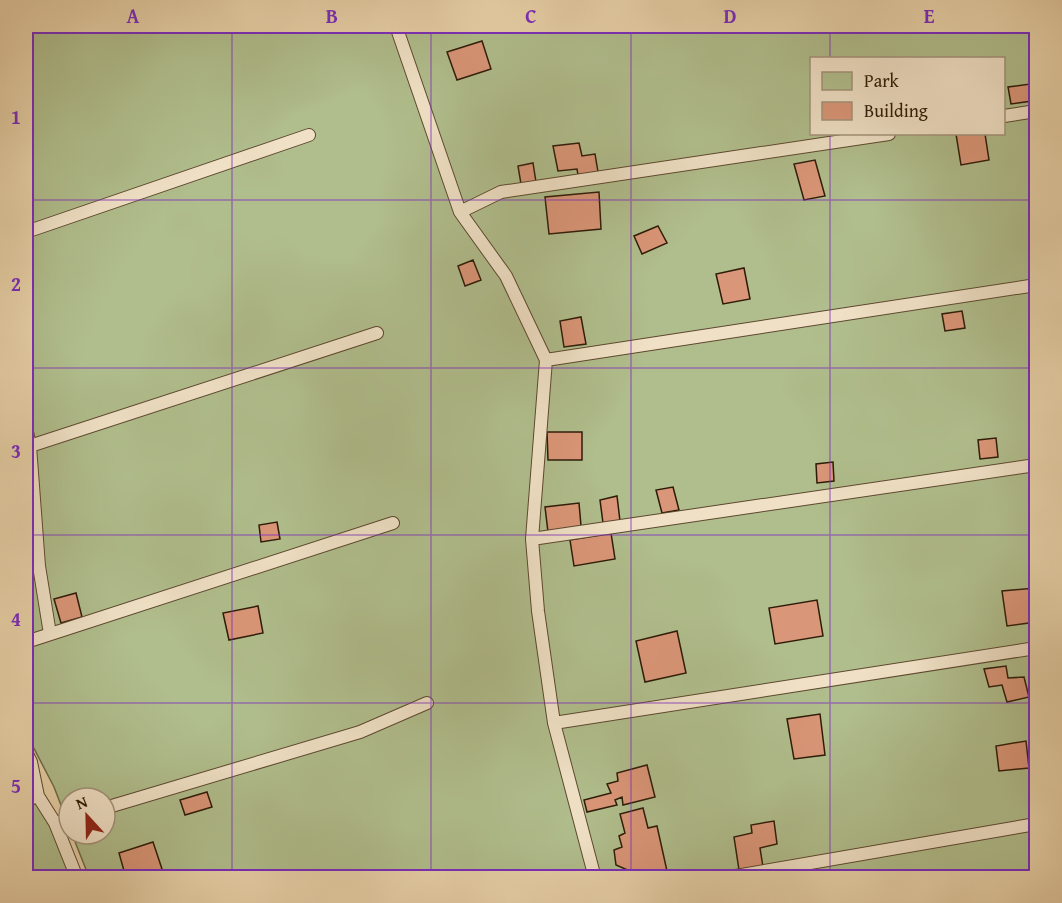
<svg xmlns="http://www.w3.org/2000/svg" width="1062" height="903" font-family="'Gentium Book Plus',serif">
<style>
.green{fill:#b0bd8c;stroke:#6e6c4a;stroke-width:1.5;fill-rule:evenodd}
.building{fill:#da9678;stroke:#2d1b07;stroke-width:1.5}
.lines{fill:none;stroke-linecap:round;stroke-linejoin:round}
.lane-casing{stroke:#5c482f;stroke-width:14}
.lane{stroke:#f0e1c6;stroke-width:12}
.grid{fill:none;stroke:#7b2cbf;stroke-width:1.5;stroke-opacity:0.55}
.neatline{fill:none;stroke:#7b2cbf;stroke-width:2}
.grid-label{font-size:20px;text-anchor:middle;font-weight:bold;fill:#7b2cbf}
</style>
<rect width="100%" height="100%" fill="#e8d1a8"/>
<filter id="stains"><feTurbulence type="fractalNoise" baseFrequency=".00333" numOctaves="4"/><feColorMatrix values="0 0 0 0 .2 0 0 0 0 .09 0 0 0 0 .02 0 0 0 .5 -.17"/></filter>
<radialGradient id="worn" r=".72"><stop offset=".6" stop-color="#630" stop-opacity="0"/><stop offset="1" stop-color="#630" stop-opacity=".3"/></radialGradient>
<path class="green" d="M 26,26 L 1036,26 L 1036,877 L 89,877 L 72,834 L 105,834 L 105,798 L 69,798 L 69,826 L 54,787 L 26,733 ZM 812,58 L 1004,58 L 1004,134 L 812,134 Z
M 26,761 L 74,877 L 26,877 Z"/>
<path class="building" d="M 482,41 L 491,69 L 457,80 L 447,52 Z
M 1030,84 L 1032,101 L 1011,104 L 1008,87 Z
M 956,134 L 985,134 L 989,160 L 961,165 Z
M 579,143 L 582,156 L 595,154 L 598,172 L 578,175 L 577,169 L 558,171 L 553,146 Z
M 815,160 L 825,196 L 804,200 L 794,164 Z
M 533,163 L 536,182 L 521,184 L 518,166 Z
M 599,192 L 601,229 L 549,234 L 545,197 Z
M 658,226 L 667,243 L 642,254 L 634,236 Z
M 473,260 L 481,280 L 465,286 L 458,266 Z
M 744,268 L 750,299 L 723,304 L 716,274 Z
M 962,311 L 965,328 L 945,331 L 942,314 Z
M 581,317 L 586,344 L 564,347 L 560,321 Z
M 547,432 L 582,432 L 582,460 L 548,460 Z
M 996,438 L 998,457 L 980,459 L 978,440 Z
M 833,462 L 834,481 L 817,483 L 816,464 Z
M 673,487 L 679,510 L 662,513 L 656,490 Z
M 617,496 L 620,521 L 603,523 L 600,500 Z
M 579,503 L 581,526 L 548,532 L 545,507 Z
M 277,522 L 280,539 L 261,542 L 259,525 Z
M 611,533 L 615,559 L 574,566 L 570,540 Z
M 1036,588 L 1036,622 L 1007,626 L 1002,591 Z
M 76,593 L 82,617 L 61,623 L 54,599 Z
M 817,600 L 823,636 L 775,644 L 769,608 Z
M 258,606 L 263,633 L 229,640 L 223,613 Z
M 677,631 L 686,673 L 645,682 L 636,641 Z
M 1006,666 L 1008,678 L 1024,677 L 1029,697 L 1007,702 L 1002,685 L 989,687 L 984,669 Z
M 820,714 L 825,755 L 794,759 L 787,719 Z
M 1026,741 L 1029,768 L 999,771 L 996,746 Z
M 647,765 L 655,797 L 623,805 L 622,797 L 615,800 L 617,805 L 587,812 L 584,800 L 611,793 L 607,784 L 618,781 L 617,773 Z
M 207,792 L 212,807 L 185,815 L 180,800 Z
M 643,808 L 648,828 L 657,826 L 667,871 L 631,878 L 630,871 L 616,865 L 614,850 L 622,847 L 619,836 L 625,833 L 620,814 Z
M 774,821 L 777,844 L 760,848 L 763,867 L 739,870 L 734,837 L 752,833 L 751,825 Z
M 153,842 L 165,878 L 126,878 L 119,853 Z"/>
<g class="lines">
<defs>
<path id="lane" d="M 26,26 L 29,26
M 396,26 L 460,212 L 506,276 L 546,360 L 532,539 L 538,611 L 554,723 L 595,878
M 1004,116 L 1036,111
M 460,212 L 501,192 L 889,134
M 26,232 L 309,135
M 546,360 L 1036,285
M 26,427 L 30,446 L 39,566 L 50,634
M 30,446 L 377,333
M 532,539 L 1036,465
M 26,642 L 393,523
M 554,723 L 1036,648
M 26,752 L 31,762 L 38,796 L 55,823 L 77,878
M 26,800 L 38,796
M 105,808 L 360,732 L 427,703
M 55,823 L 69,819
M 724,878 L 1036,824"/>
</defs>
<use href="#lane" class="lane-casing"/>
<use href="#lane" class="lane"/>
</g>
<path class="grid" d="M 232,26 L 232,878M 431,26 L 431,878M 631,26 L 631,878M 830,26 L 830,58M 830,134 L 830,878M 26,200 L 1036,200M 26,368 L 1036,368M 26,535 L 1036,535M 26,703 L 1036,703"/>
<rect width="1062" height="903" fill="none" stroke="#e8d1a8" stroke-width="66"/>
<rect x="810" y="57" width="195" height="78" fill="#f0e1c6" stroke="#a2927a" stroke-width="1.5"/>
<rect x="822" y="72" width="30" height="18" fill="#b0bd8c" stroke="#a2927a" stroke-width="1.5"/>
<text x="864" y="87" font-size="18" fill="#2d1b07">Park</text>
<rect x="822" y="102" width="30" height="18" fill="#da9678" stroke="#a2927a" stroke-width="1.5"/>
<text x="864" y="117" font-size="18" fill="#2d1b07">Building</text>
<g transform="translate(87 816) rotate(338)"><circle r="28" fill="#f0e1c6" stroke="#a2927a" stroke-width="1.5"/>
<path d="M0-4.5L10 22L0 15L-10 22Z" fill="#8f2418"/>
<text y="-9" font-size="16" font-weight="bold" text-anchor="middle" fill="#2d1b07">N</text>
</g>
<rect x="33" y="33" width="996" height="837" class="neatline"/>
<g class="grid-label">
<text x="133" y="23">A</text>
<text x="332" y="23">B</text>
<text x="531" y="23">C</text>
<text x="730" y="23">D</text>
<text x="929" y="23">E</text>
<text x="16" y="124">1</text>
<text x="16" y="291">2</text>
<text x="16" y="458">3</text>
<text x="16" y="626">4</text>
<text x="16" y="793">5</text>
</g>
<rect width="100%" height="100%" filter="url(#stains)"/>
<rect width="100%" height="100%" fill="url(#worn)"/>
</svg>
